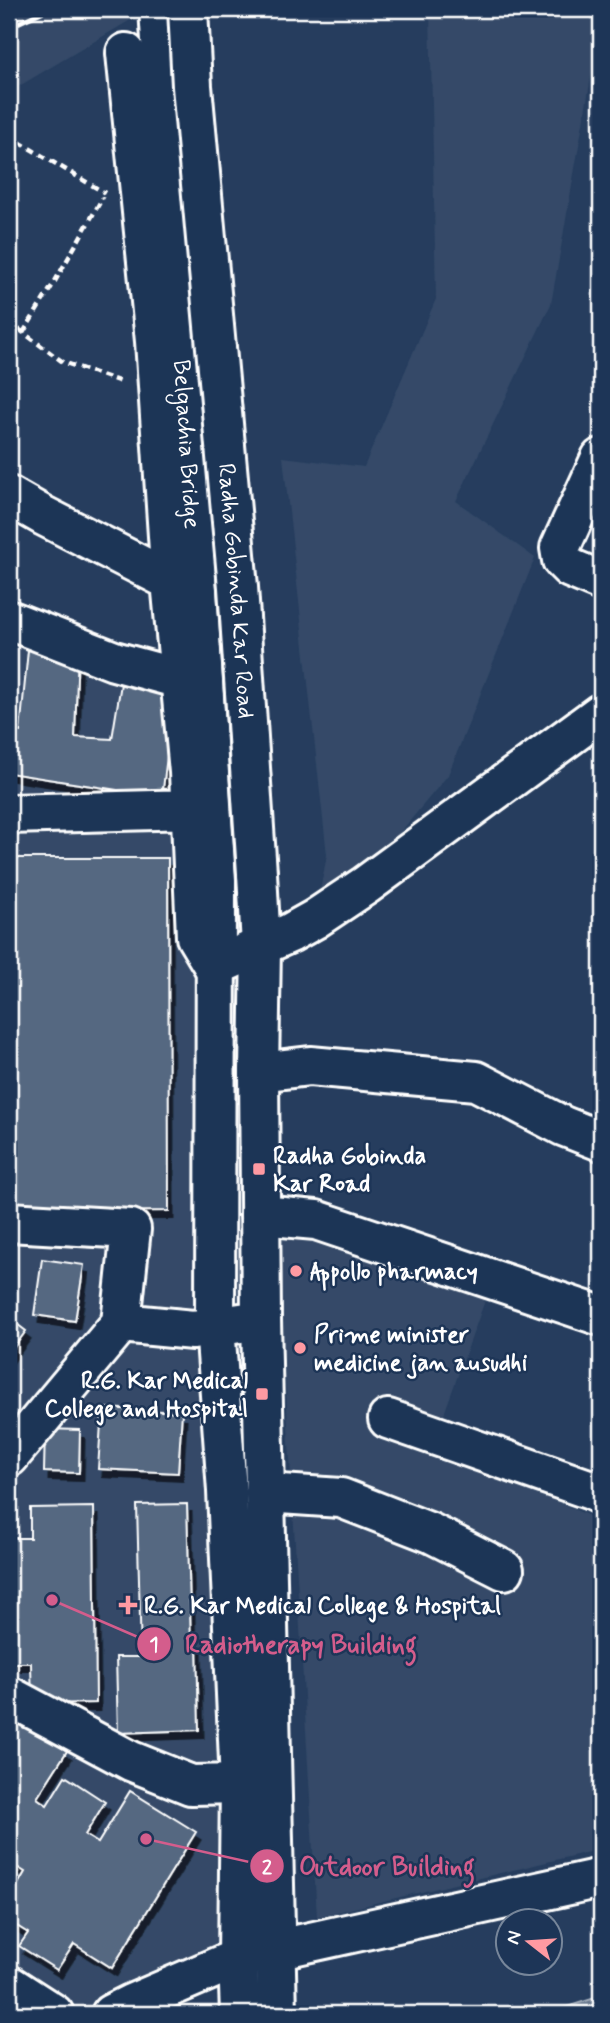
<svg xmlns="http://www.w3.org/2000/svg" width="610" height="2023" font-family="Mynerve,sans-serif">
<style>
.built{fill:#344a68}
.water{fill:url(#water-rules);stroke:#a4aebb;stroke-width:2}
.building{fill:#556781;stroke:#fff;stroke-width:2;filter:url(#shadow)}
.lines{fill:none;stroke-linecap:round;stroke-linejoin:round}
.minor-casing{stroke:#fff;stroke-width:44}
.major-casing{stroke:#fff;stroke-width:44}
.path{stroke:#fff;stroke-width:4.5;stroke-dasharray:7 5;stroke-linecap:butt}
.minor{stroke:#1d3557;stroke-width:38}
.major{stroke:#1d3557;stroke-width:38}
.rail{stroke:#fff;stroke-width:5}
.major-bridge-casing{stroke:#fff;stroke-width:44;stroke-linecap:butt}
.major-bridge{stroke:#1d3557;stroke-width:38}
.poi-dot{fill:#ff9aa2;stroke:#1d3557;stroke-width:2.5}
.labels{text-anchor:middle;stroke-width:5;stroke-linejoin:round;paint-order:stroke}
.street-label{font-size:24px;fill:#fff;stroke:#1d3557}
.poi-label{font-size:24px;font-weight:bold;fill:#fff;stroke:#1d3557;text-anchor:start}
.leader{fill:none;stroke:#d45d8c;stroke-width:2.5}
.callout-dot{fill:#d45d8c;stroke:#1d3557;stroke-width:2.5}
.mark-label{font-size:21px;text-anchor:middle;font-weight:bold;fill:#fff}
.callout-label{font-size:26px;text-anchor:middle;font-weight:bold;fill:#d45d8c;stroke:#1d3557;stroke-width:5;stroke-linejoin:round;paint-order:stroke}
</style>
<defs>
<pattern id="water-rules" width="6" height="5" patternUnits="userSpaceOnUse" patternTransform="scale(1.75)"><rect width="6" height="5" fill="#67788e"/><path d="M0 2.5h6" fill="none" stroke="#5a626d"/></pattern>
<filter id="shadow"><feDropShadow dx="4.5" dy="8" stdDeviation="0" flood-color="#0009"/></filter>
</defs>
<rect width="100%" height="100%" fill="#263d5e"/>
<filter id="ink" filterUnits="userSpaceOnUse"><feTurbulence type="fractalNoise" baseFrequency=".0143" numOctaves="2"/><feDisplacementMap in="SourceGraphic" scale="14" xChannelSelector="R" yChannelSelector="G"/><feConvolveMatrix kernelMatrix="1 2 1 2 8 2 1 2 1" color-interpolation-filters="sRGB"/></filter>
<g filter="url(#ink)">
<path class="built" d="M 9,9 L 149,9 L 9,92 Z
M 430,9 L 601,9 L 601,21 L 551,304 L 456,501 L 535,558 L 448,775 L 398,835 L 358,900 L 320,891 L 327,855 L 283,457 L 364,467 L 436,299 Z
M 9,625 L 175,690 L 194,977 L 224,1030 L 235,1266 L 261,1943 L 149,1978 L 84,2014 L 66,2014 L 9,1978 Z
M 276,1221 L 492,1281 L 432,1447 L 601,1521 L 601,1849 L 317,1917 Z"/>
<path class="water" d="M 601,1996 L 601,2014 L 545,2014 Z"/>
<path class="building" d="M 78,647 L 75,737 L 112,739 L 123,671 L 175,690 L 162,797 L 9,773 L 9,731 L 20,732 L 28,650 Z
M 9,858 L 168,858 L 169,1211 L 9,1212 Z
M 42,1259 L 84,1265 L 75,1321 L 34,1315 Z
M 9,1318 L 26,1331 L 9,1354 Z
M 102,1408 L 182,1412 L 178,1473 L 98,1469 Z
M 45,1429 L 80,1430 L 79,1473 L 44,1472 Z
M 187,1504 L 191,1644 L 197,1644 L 199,1730 L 118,1733 L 116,1657 L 141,1657 L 137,1505 Z
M 94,1507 L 96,1703 L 32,1704 L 31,1663 L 9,1663 L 9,1538 L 30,1538 L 30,1508 Z
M 9,1714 L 67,1751 L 37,1798 L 47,1805 L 65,1776 L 105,1802 L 85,1835 L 98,1843 L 130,1791 L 196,1832 L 112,1968 L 74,1944 L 57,1970 L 19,1946 L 28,1933 L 9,1921 L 9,1900 L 25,1872 L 9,1862 Z"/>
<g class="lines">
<defs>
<path id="minor" d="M 126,53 L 155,341 L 171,581 L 189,772 L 196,937 L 214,967 L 290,933 L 315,919 L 366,885 L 601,713
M 601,458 L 560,548 L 562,560 L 570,568 L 601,581
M 9,496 L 44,516 L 171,581
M 9,620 L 114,661 L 180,679
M 9,814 L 192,809
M 259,1072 L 310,1066 L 476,1081 L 563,1126 L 601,1141
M 260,1215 L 316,1220 L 601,1316
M 9,1222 L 131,1229 L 121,1323
M 388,1419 L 591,1490 L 601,1495
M 9,1457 L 121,1323 L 193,1330 L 261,1320
M 265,1493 L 341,1498 L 431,1533 L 504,1570
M 9,1696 L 131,1761 L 191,1785 L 240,1784
M 9,1985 L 54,2014"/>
<g id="major">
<path id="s1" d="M 159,9 L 216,880 L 215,1326 L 227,1491 L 240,1784 L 238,1958 L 240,2014"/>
<path d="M 257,873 L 261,946 L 259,1072 L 261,1320 L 277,2014"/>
<path d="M 111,2014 L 131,2004 L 238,1958 L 601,1878"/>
</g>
</defs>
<use href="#minor" class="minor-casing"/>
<use href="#major" class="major-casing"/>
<path class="path" d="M 9,136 L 105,193
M 9,322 L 63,362 L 121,382
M 23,333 L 54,283 L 103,197"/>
<use href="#minor" class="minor"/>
<use href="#major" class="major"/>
<path class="rail" d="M 9,27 L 48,9"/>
<defs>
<g id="major-bridge">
<path id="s2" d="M 188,9 L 192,86 L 238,587 L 257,873"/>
</g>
</defs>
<use href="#major-bridge" class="major-bridge-casing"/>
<use href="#major-bridge" class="major-bridge"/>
</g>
</g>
<g class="poi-dot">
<rect x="252" y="1162" width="14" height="14" rx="3.5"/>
<circle cx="296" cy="1271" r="7"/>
<circle cx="300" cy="1348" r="7"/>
<rect x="255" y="1387" width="14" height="14" rx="3.5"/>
<path d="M124.5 1594.5h7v7h7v7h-7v7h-7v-7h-7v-7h7z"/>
</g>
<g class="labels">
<g class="street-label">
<text dy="8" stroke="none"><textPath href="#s1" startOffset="436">Belgachia Bridge</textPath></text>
<text dy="8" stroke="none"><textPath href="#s2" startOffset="584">Radha Gobinda Kar Road</textPath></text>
</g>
<g class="poi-label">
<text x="273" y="1163">Radha Gobinda<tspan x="273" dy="28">Kar Road</tspan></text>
<text x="310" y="1279">Appollo pharmacy</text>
<text x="314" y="1342">Prime minister<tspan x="314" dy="28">medicine jan ausudhi</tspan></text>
<text x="248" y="1388" text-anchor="end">R.G. Kar Medical<tspan x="248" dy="28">College and Hospital</tspan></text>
<text x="144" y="1613">R.G. Kar Medical College &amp; Hospital</text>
</g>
</g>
<path class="leader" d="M52 1600L154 1644M146 1839L267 1866"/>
<g class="callout-dot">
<circle cx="52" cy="1600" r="7"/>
<circle cx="146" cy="1839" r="7"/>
<circle cx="154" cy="1644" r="18"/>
<circle cx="267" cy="1866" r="18"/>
</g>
<g class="mark-label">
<text x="154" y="1651">1</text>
<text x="267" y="1874">2</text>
</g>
<g class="callout-label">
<text x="301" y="1653">Radiotherapy Building</text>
<text x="387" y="1875">Outdoor Building</text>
</g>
<rect width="610" height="2023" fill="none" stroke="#1d3557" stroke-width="35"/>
<rect x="18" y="18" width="575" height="1988" fill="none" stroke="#fff" stroke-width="2.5" filter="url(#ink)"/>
<g transform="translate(529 1942) rotate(287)"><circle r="33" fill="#1d3557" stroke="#77869a" stroke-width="2"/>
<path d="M0-5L12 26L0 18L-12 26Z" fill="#ff9aa2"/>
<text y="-10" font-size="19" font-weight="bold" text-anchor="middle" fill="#ffffff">N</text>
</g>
</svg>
